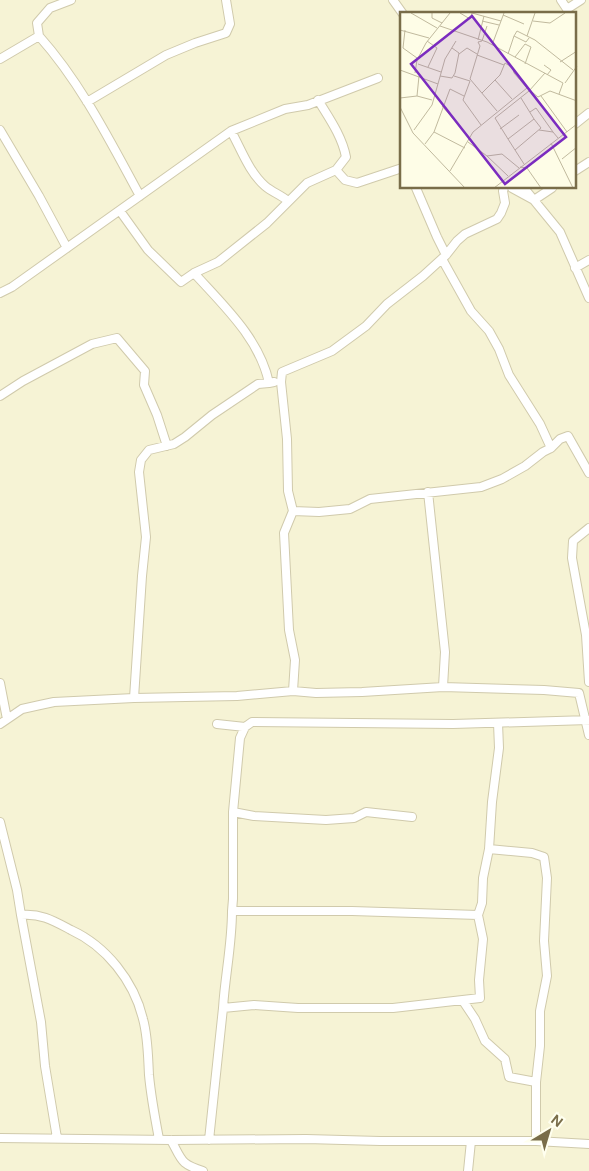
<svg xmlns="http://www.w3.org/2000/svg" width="589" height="1171" font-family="'DM Sans',sans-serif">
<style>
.residential{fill:#f6f3d5;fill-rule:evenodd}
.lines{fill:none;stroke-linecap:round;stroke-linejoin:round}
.street-casing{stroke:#d0caac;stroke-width:10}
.street{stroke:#fff;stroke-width:8}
.inset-road{fill:none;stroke:#c1ba9e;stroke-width:1}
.view{fill:#7b2cbf;fill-opacity:0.15;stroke:#7b2cbf;stroke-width:2.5}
.inset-edge{fill:none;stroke:#796d49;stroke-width:2.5}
</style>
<rect width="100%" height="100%" fill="#fefde7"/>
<path class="residential" d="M 0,0 L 589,0 L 589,1171 L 0,1171 ZM 402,14 L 575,14 L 575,188 L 402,188 Z"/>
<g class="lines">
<defs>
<path id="street" d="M 393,0 L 403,14
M 561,0 L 567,9 L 581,0
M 39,36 C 81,83 110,141 140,196
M 0,59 L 39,36 L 37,23 L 50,8 L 71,0
M 87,102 L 166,55 L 195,43 L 226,33 L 230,24 L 226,0
M 575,124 L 589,113
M 0,130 L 39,196 L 67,248
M 231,131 C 241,149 249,172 265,186 C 272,192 281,195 288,201
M 336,170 L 345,180 L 357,183 L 402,168
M 575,171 L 589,162
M 416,188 L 437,237 L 446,255
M 512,188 L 534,200 L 552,188
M 524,188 L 560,232 L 589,298
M 120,211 L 148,250 L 181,282 L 194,273 L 218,262 L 267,223 L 307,183 L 336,170 L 346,157 C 342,136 329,118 318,100
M 442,259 L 471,311 L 489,331 L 499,349 L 509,375 L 540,424 L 551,448
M 575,268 L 589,260
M 194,273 C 223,305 260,339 269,383 L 274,382
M 0,293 L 12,287 L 231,131 L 285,109 L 308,105 L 378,78
M 0,396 L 23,381 L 92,344 L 117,338 L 145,371 L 144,385 L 157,415 L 167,446
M 428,492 L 445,652 L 443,687
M 293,511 L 319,512 L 350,509 L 370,499 L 481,487 L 502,479 L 525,466 L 543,452 L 551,448 L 560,439 L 568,436 L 589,473
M 589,528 L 573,541 L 572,558 L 586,635 L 589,682
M 0,683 L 7,719
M 293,691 L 295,660 L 289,630 L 284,533 L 293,511 L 288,491 L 287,439 L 281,382 L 282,372 L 332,351 L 366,326 L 387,304 L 423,276 L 446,255 L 457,241 L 465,234 L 497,219 L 501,213 L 505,203 L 503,191 L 504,188
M 134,698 L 142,576 L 146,537 L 139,472 L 141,460 L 149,450 L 174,444 L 185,437 L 212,415 L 258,384 L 269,383
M 498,723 L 499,748 L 492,802 L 489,849 L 483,878 L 482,903 L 478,915 L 352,911 L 232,911 L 233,899 L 233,812 L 240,738 L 245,727 L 252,722 L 453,724 L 589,720
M 0,724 L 22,709 L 40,705 L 54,702 L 134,698 L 237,696 L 293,691 L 316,693 L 362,692 L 443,687 L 544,690 L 579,693 L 589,735
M 217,724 L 245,727
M 233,812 L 254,816 L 326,820 L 354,818 L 366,812 L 412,817
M 0,822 L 17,890 L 21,915
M 489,849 L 532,853 L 544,857 L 547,878 L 544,941 L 547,976 L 540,1011 L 540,1046 L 536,1082
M 232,911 C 232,944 225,976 223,1008 L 254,1005 L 298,1008 L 393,1008 L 480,998 L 479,980 L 483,939 L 478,915
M 463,1001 L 475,1019 L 485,1041 L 505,1059 L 509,1077 L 536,1082 L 536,1141
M 0,1138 L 171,1140 L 306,1139 L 380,1141 L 536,1141 L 589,1144
M 57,1138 L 45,1066 L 41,1022 L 21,915 C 41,913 54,921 71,930 C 106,946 134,981 143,1019 C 148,1037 148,1057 149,1075 C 151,1097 155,1118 159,1139
M 171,1140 C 182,1160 180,1164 203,1171
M 209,1140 L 223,1008
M 468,1171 L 471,1141"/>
</defs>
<use href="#street" class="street-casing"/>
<use href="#street" class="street"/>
</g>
<g transform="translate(400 12)">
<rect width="176" height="176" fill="#fefde7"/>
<path class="inset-road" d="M 11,1 L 37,16M 32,1 L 32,6 L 42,11M 60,1 L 70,7 L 72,1M 72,1 L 101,9M 103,3 L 124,12M 82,9 L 99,13M 133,9 L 150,11 L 165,1M 40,14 L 87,30 L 163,71 L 159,82M 87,14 L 82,29 L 78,30 L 80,34 L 70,67 L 97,99M 0,18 L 29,26M 5,18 L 3,36 L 17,46M 114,24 L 117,19 L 135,28 L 173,58M 127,24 L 135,1M 78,28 L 84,4M 27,29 L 37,36 L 28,55M 125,32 L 131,35 L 125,52M 92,33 L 104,1M 59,42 L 67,36 L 77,42M 108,42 L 114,24 L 126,30 L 129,26M 77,43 L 104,53M 115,45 L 125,32M 160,50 L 177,39M 18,52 L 41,60M 144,53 L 151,58 L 147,63M 0,58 L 38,72M 15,61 L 17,48 L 26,31 L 50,1M 40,64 L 52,66 L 55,61 L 59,41 L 52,36M 54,64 L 70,69M 95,68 L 112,87M 70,69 L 63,88 L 81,113M 165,71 L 177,54M 82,81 L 100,63 L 105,51 L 113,56 L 114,61 L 127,76M 17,84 L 19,64M 141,84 L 167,120M 0,86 L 17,84 L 32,88M 121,86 L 134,107 L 108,127 L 95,106 L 129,79 L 145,61M 42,94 L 69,125M 0,95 L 13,121 L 65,176M 130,100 L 136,96 L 153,120M 100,117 L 119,103M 14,118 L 32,93 L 45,47 L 56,29M 139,118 L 153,120 L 158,126M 34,120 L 65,136M 108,127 L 115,138 L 141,116 L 134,107M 68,130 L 87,144M 151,131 L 173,176M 25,132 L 34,120 L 50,77 L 64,84M 115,138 L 124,152M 162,147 L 177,135M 120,155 L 127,156 L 141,176M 50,159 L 73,120 L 127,76 L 138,85 L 150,79 L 177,89M 108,164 L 87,144 L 102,142 L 119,156M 94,176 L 177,112"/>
<path class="view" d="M 72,4 L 166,125 L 105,172 L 11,52 Z"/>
<rect width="176" height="176" class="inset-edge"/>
</g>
<g transform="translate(549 1131) rotate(38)" stroke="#ffffef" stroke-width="4" paint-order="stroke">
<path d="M0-4L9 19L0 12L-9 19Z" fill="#796d49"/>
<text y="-8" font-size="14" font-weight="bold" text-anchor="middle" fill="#796d49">N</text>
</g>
</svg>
